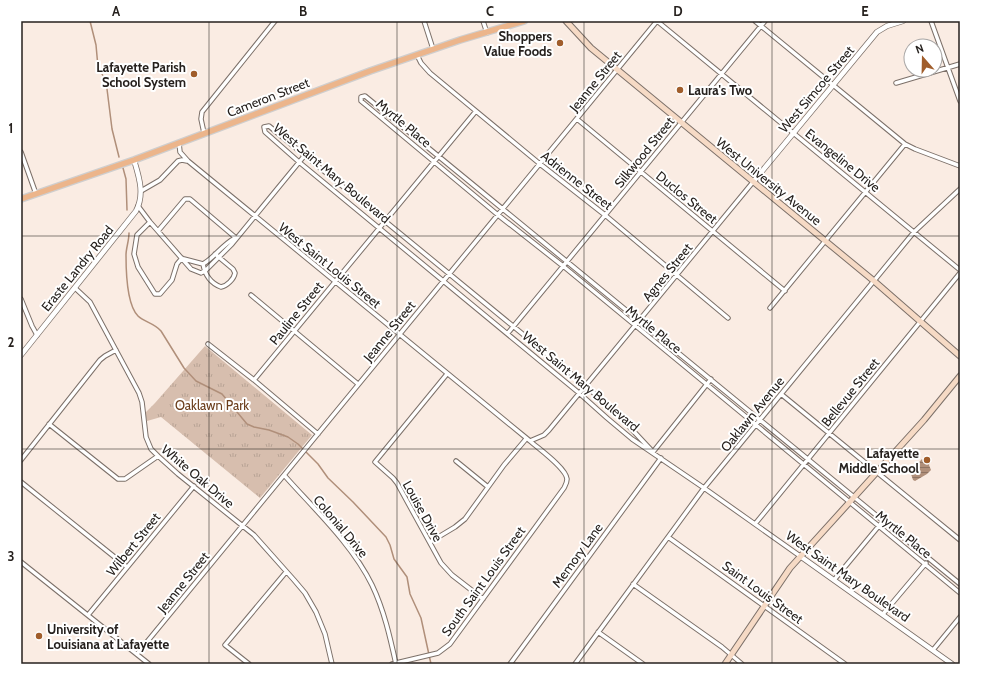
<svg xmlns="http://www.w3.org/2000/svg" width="981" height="685" font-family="Cabin,sans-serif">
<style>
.park{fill:url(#park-tufts)}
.water{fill:url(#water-rules)}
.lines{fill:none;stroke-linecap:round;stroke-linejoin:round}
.stream{stroke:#b08f7a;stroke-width:1.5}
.minor-casing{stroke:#7c7069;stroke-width:5.5}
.tertiary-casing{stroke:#7c7069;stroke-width:6}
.secondary-casing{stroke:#7c7069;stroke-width:7}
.primary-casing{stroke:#cfcece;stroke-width:8}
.minor{stroke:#fff;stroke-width:3.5}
.tertiary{stroke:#fff;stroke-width:4.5}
.secondary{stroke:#f6dac5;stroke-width:5}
.primary{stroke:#ecb58b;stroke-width:5.5}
.grid{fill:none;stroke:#26211e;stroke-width:1;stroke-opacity:0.55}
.poi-dot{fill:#a05d2b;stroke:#fff;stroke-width:1.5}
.labels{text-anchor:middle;stroke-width:4;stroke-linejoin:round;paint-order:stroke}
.poi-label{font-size:13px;font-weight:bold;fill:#26211e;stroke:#fff;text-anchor:end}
.street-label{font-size:13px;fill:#26211e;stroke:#fff}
.park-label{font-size:13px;fill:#6b3d1b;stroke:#fff}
.neatline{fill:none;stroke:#26211e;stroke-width:1.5}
.grid-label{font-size:13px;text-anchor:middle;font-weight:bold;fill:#26211e}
</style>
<defs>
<pattern id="park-tufts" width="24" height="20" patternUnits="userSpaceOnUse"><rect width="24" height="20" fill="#d7beae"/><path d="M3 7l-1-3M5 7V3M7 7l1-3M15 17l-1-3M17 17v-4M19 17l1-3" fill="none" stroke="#b8a395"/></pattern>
<pattern id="water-rules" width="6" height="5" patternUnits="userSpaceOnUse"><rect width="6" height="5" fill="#b08f7a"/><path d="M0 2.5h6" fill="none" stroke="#8f7463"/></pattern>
</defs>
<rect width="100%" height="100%" fill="#faece3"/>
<path class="park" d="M 205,346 L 312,435 L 260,498 L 161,417 L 147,421 L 145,413 L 155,403 Z"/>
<path class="water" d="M 922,459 L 926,463 L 930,462 L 929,465 L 931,470 L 927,474 L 915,481 L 913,480 L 910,471 L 915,468 L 916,463 L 919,462 Z"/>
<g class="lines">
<path class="stream" d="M 90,21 L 96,45 L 98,67 L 106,81 L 112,129 L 119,157
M 123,168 L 126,179 L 127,210
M 129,233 C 129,241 126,248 126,255 C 126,270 127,305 138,316 C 144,322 154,323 161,331 L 184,368 L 196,381 L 222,394 L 247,424 L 254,427 L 269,430 L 288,437 L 298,444 L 318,464 L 328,478 L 353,502 L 386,537 L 390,545 L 394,559 L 407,577 L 410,594 L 421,618 L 431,664"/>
<defs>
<path id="minor" d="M 424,21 L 433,49
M 483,21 L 487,33
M 657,21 L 960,270
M 755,21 L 905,144 L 915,149 L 960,166
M 931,21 L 960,101
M 417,55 L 421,63 L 430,73 L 540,164 L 605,215 L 728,318
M 896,83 L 960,64
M 577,119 L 785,291
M 204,133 L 201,119 L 202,112 L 275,21
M 179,143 L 180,152 L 188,161 L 530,441 C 539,449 566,468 567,479 C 567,483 565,486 564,488 L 450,644 L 438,653 L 392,664
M 21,152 L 36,194
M 141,191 L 160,180 L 178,161 L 182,160 L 187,161
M 138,206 L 150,222 L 191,269 L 201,273 L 206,270 L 232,244 L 305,155
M 150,222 L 137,235 L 134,254 L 138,267 L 155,294 L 160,294 L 172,280 L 177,264 L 182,258
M 158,231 L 185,199 L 190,199 L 236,238
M 184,259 L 203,264 C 214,258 222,245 235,238
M 203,264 C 205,275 210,283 221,287 C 227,286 234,279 235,273 L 233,269 L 215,254
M 75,288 L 90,302 L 139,393 L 142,402 L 146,437 L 151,449 L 158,456 L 178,474 L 254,535 L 294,580 L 305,593 L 316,612 L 325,634 L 332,664
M 251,295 L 358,384
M 21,299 L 32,326 L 37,335
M 770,308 L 905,144
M 508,333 L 765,21
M 208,344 L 254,380 L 318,434
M 447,374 L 375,462 L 393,478 L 397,483 L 441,563 L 452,575 L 483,599
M 254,380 L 476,111
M 781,394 L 960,540
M 49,424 L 118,479 L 125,479 L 158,456
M 530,441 L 544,435 L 549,430 L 753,182
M 653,452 L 623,420 L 586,386 L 269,126 L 264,127 L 265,132 L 299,162 L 579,393 L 607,418 L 632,439 L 704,488 L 800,556
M 653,452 L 711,379
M 21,460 L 100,360 L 105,356 L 116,350
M 456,461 L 488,487
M 284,475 C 314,509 352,544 372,585 C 384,610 390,637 396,664
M 21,482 L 127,567
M 755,524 L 960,273
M 668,537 L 845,664
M 430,542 L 455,527 L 465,519 L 504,465 L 526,439
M 21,562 L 149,664
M 834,580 L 883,521
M 633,584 L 722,647 L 742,664
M 960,584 L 365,96 L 361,97 L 361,101 L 498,215 L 563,266 L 960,593
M 883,614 L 926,563
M 88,615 L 194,486
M 598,632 L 643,664
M 933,650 L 960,617
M 137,654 L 657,21
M 249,664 L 225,645 L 286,572
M 510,664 L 661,458
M 575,664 L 704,488 L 914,232 L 960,189"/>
<path id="tertiary" d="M 753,182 L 877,32 L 887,26 L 903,21
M 21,355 L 136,211 C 145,194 139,177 134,160
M 800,556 L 952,664"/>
<path id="secondary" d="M 566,21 L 591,48 L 874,281 L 960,356
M 725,664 L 790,568 L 924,420 L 960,376"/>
<path id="primary" d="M 21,199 L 134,160 L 370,71 L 460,40 L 524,21"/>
</defs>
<use href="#minor" class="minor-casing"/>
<use href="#tertiary" class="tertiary-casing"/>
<use href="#secondary" class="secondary-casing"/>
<use href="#primary" class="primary-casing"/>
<use href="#minor" class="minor"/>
<use href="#tertiary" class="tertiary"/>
<use href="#secondary" class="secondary"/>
<use href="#primary" class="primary"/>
</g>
<path class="grid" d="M 209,21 L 209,664M 397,21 L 397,664M 584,21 L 584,664M 772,21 L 772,664M 21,236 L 960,236M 21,449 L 960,449"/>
<g class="poi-dot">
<circle cx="560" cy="43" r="4"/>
<circle cx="194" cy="74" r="4"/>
<circle cx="680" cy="90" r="4"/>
<circle cx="927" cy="460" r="4"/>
<circle cx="39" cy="636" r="4"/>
</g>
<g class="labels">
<g class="poi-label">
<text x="552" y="41">Shoppers<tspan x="552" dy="15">Value Foods</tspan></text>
<text x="186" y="72">Lafayette Parish<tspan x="186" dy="15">School System</tspan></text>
<text x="688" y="95" text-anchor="start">Laura's Two</text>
<text x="919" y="458">Lafayette<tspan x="919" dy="15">Middle School</tspan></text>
<text x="47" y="634" text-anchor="start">University of<tspan x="47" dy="15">Louisiana at Lafayette</tspan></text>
</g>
<g class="street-label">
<text transform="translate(595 81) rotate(-51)" y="5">Jeanne Street</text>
<text transform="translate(816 89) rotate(-50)" y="5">West Simcoe Street</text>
<text transform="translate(268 97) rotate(-21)" y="5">Cameron Street</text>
<text transform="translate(404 123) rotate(40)" y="5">Myrtle Place</text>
<text transform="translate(644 152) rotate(-51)" y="5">Silkwood Street</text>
<text transform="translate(843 160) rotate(39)" y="5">Evangeline Drive</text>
<text transform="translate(332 173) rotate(40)" y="5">West Saint Mary Boulevard</text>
<text transform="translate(577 180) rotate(38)" y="5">Adrienne Street</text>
<text transform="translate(769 181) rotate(39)" y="5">West University Avenue</text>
<text transform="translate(687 197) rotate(39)" y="5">Duclos Street</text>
<text transform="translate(330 265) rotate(39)" y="5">West Saint Louis Street</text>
<text transform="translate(77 268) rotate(-51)" y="5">Eraste Landry Road</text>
<text transform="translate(667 272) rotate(-51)" y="5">Agnes Street</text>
<text transform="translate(296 313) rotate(-51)" y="5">Pauline Street</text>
<text transform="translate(654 329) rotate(39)" y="5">Myrtle Place</text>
<text transform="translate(389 331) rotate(-51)" y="5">Jeanne Street</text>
<text transform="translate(581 381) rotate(40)" y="5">West Saint Mary Boulevard</text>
<text transform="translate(850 392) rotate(-51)" y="5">Bellevue Street</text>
<text transform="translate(752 414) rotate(-51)" y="5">Oaklawn Avenue</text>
<text transform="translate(198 476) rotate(40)" y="5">White Oak Drive</text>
<text transform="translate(423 511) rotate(61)" y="5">Louise Drive</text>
<text transform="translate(341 526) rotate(50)" y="5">Colonial Drive</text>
<text transform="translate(904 534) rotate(39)" y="5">Myrtle Place</text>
<text transform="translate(133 544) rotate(-51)" y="5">Wilbert Street</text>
<text transform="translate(577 555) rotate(-54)" y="5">Memory Lane</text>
<text transform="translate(848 576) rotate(35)" y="5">West Saint Mary Boulevard</text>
<text transform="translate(483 581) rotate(-54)" y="5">South Saint Louis Street</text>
<text transform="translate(183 582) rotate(-51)" y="5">Jeanne Street</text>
<text transform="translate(763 592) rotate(36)" y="5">Saint Louis Street</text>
</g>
<g class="park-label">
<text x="212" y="410">Oaklawn Park</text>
</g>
</g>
<rect width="981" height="685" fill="none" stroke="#ffffff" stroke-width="44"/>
<g transform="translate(923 58) rotate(340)"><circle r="19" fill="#ffffff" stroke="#a8a6a5"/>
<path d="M0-3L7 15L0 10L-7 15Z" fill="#a05d2b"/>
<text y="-6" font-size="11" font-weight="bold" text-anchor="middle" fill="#26211e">N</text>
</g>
<rect x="22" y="22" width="937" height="641" class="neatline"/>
<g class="grid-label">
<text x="116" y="16">A</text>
<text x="303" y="16">B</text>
<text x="490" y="16">C</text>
<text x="678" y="16">D</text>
<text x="865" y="16">E</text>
<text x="11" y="133">1</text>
<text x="11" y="347">2</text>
<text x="11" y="561">3</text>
</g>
</svg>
